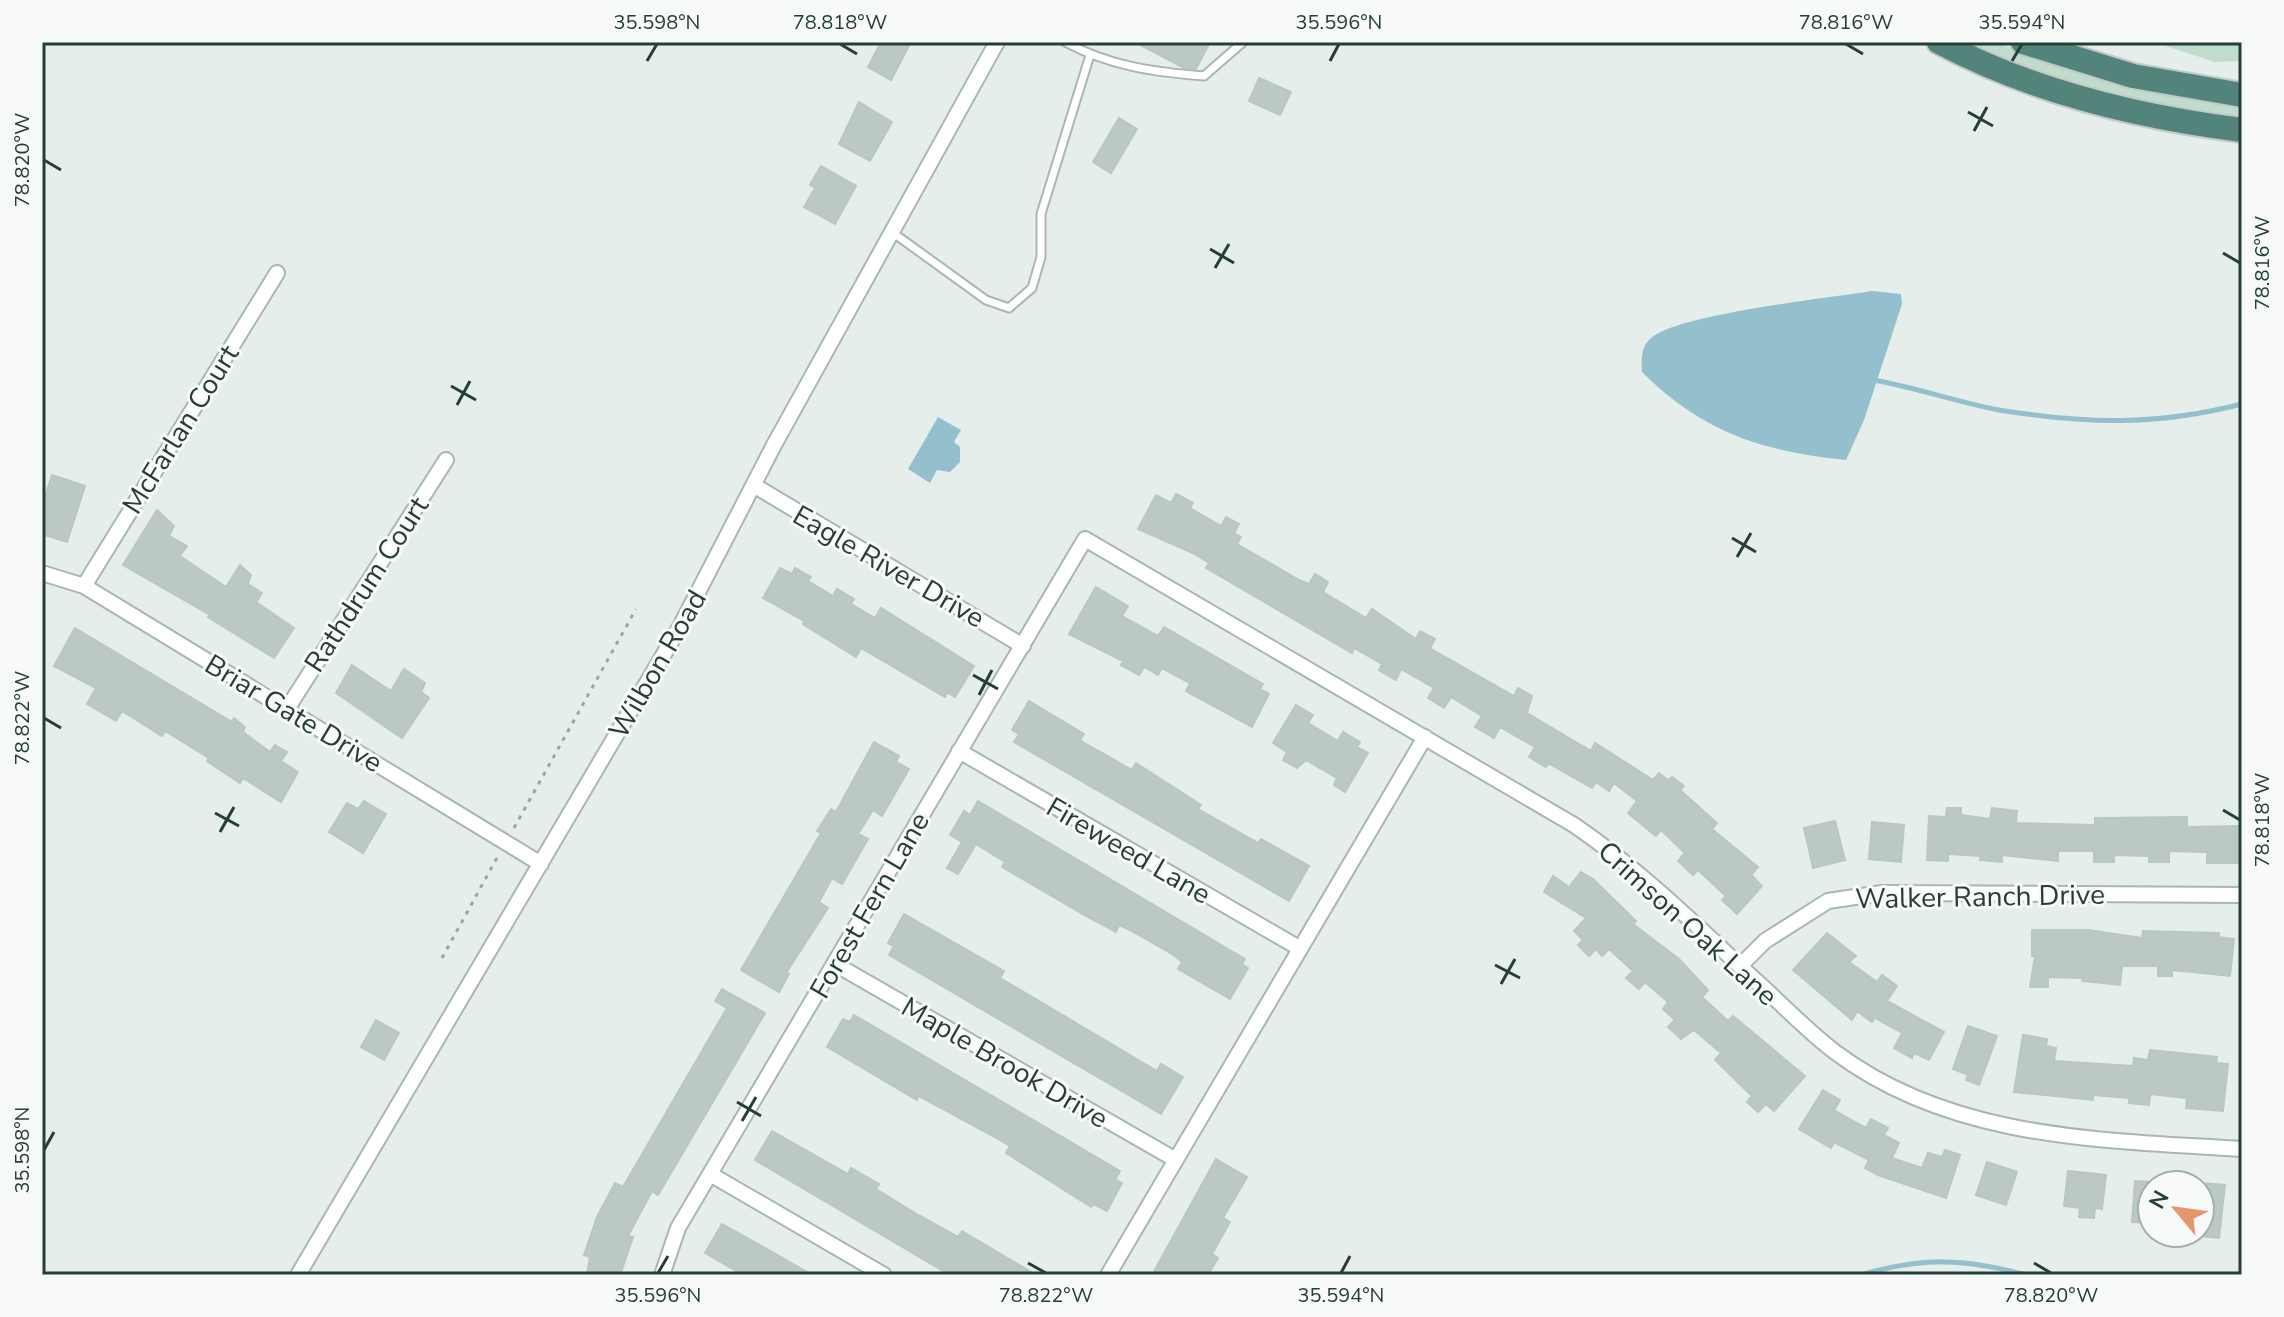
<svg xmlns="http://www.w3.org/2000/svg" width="2284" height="1317" font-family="'Nunito Sans',sans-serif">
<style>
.green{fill:#c1dccb}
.water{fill:#94bfcd}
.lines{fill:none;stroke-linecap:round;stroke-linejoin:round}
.stream{stroke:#94bfcd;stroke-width:5}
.building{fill:#bcc8c4;stroke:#b9c7c2;stroke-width:2}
.service-casing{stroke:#a9b6b2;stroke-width:11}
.minor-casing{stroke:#a9b6b2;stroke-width:18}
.trunk-casing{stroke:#c2c9c8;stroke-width:28}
.path{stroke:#8aaea6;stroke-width:3;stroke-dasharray:4 6;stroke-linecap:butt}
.service{stroke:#fff;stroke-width:7}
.minor{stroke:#fff;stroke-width:14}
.trunk{stroke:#52847c;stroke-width:24}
.ticks{fill:none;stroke:#263e3a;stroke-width:3}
.labels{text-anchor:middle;stroke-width:6;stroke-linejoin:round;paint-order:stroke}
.street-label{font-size:28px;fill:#263e3a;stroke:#f7faf9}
.neatline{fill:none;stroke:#263e3a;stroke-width:3}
.ticks-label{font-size:20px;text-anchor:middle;fill:#263e3a}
</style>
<rect width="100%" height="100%" fill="#e6eeeb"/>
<path class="green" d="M 1963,42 L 1995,42 L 2096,78 L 2242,106 L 2242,118 C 2144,108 2053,80 1963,42 Z
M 2154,42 L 2242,42 L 2242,61 L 2215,62 Z"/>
<path class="water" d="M 1872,291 L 1901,294 L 1902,304 L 1864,420 L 1846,460 C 1761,451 1704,433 1642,372 C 1641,360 1641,346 1651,338 C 1677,314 1830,298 1872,291 Z
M 938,417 L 961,430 L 954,442 L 960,447 L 960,462 L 950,472 L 937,470 L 930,483 L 908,469 Z"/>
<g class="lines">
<path class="stream" d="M 1873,380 C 1915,387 1956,402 1999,410 C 2086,424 2156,426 2242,404
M 1861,1275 C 1922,1257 1965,1258 2026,1275"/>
</g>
<path class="building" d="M 881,42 L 911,42 L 891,80 L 868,67 Z
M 1135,42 L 1210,42 L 1196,69 L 1184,68 Z
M 1259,78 L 1291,92 L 1280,115 L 1249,101 Z
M 859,102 L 892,122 L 870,161 L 839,144 Z
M 1119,118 L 1137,129 L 1111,173 L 1093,162 Z
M 821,166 L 856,186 L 835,224 L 804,207 L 815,188 L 810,185 Z
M 52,475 L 85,486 L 67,542 L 42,534 L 42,506 Z
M 1176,494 L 1193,503 L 1190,508 L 1221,526 L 1226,517 L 1239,524 L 1234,533 L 1241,537 L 1237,544 L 1299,580 L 1309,584 L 1315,574 L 1328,582 L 1323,592 L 1366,618 L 1372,609 L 1416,639 L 1420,631 L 1435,639 L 1430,648 L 1433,650 L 1514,696 L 1518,688 L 1532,696 L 1527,713 L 1591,751 L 1595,743 L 1653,780 L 1659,773 L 1668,780 L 1672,777 L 1684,786 L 1680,790 L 1717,823 L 1712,829 L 1758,867 L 1751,875 L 1762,886 L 1737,914 L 1722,900 L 1726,896 L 1698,870 L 1693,875 L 1678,861 L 1685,853 L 1661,830 L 1656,836 L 1628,813 L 1637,801 L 1614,783 L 1609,791 L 1596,782 L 1592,788 L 1548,763 L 1546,767 L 1529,757 L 1535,747 L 1500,727 L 1494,738 L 1475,727 L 1482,716 L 1451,697 L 1444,708 L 1428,698 L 1434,688 L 1401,669 L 1396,680 L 1379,670 L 1382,664 L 1354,648 L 1352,653 L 1206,568 L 1209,563 L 1195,554 L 1138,529 L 1156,495 L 1171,503 Z
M 157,510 L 174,526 L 169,536 L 187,546 L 180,556 L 226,587 L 240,565 L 251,575 L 248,584 L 262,593 L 256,602 L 294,628 L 274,658 L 208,617 L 210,615 L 123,565 Z
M 780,568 L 792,574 L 795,568 L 811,577 L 808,581 L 833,596 L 837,589 L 854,599 L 851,604 L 875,618 L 881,608 L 974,666 L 955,697 L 947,692 L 945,697 L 861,648 L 856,657 L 803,624 L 804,621 L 763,598 Z
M 1096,587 L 1128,606 L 1122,616 L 1158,636 L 1164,627 L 1263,684 L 1260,689 L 1269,694 L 1252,727 L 1186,691 L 1190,683 L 1162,668 L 1158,675 L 1144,667 L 1139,675 L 1121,665 L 1123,661 L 1069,634 Z
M 75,628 L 232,722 L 234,718 L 245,727 L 243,732 L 270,752 L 275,745 L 287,752 L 281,761 L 298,772 L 281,802 L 243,778 L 240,783 L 207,761 L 209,758 L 165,731 L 162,736 L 122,711 L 116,721 L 87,704 L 96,688 L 54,666 Z
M 352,665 L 391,691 L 404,669 L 425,683 L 421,692 L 429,698 L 402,738 L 336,693 Z
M 1029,701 L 1084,734 L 1080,740 L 1088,745 L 1132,770 L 1136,763 L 1201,805 L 1198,809 L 1258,843 L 1261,839 L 1309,866 L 1289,901 L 1014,742 L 1019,734 L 1012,730 Z
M 1296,705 L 1313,715 L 1308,723 L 1338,741 L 1343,732 L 1360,742 L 1357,747 L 1368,753 L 1345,792 L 1334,785 L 1337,778 L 1306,760 L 1297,768 L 1283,760 L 1287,752 L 1273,743 Z
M 874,742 L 899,756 L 896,762 L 909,769 L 882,816 L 873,810 L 858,834 L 868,839 L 842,884 L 832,878 L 819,902 L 828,908 L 786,973 L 789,974 L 779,992 L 741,970 L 821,833 L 817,831 L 831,809 L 836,812 Z
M 364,801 L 386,814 L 363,853 L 329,832 L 347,803 L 358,809 Z
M 978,801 L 1245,959 L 1242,964 L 1248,968 L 1230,999 L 1178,969 L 1182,962 L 1172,954 L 1128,929 L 1119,925 L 1116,932 L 1086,916 L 1002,867 L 1005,862 L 976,844 L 958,874 L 947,868 L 962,842 L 950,835 L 964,811 L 970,815 Z
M 1947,808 L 1961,808 L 1961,815 L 1990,819 L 1992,808 L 2017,811 L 2016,823 L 2095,825 L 2095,818 L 2187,817 L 2187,827 L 2238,826 L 2238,863 L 2207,863 L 2207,852 L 2169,851 L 2169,862 L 2149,862 L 2149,856 L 2114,855 L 2114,862 L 2094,862 L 2094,851 L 2058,851 L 2058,861 L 2002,855 L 2002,862 L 1980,860 L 1981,856 L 1948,854 L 1948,861 L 1927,860 L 1929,816 L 1946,817 Z
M 1835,821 L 1845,860 L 1813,868 L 1804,828 Z
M 1872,822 L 1904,825 L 1901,862 L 1869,859 Z
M 1581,872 L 1593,879 L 1636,921 L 1633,924 L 1679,959 L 1708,990 L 1702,997 L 1728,1021 L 1733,1016 L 1805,1076 L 1774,1111 L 1766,1104 L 1758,1112 L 1747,1102 L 1752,1096 L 1715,1060 L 1721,1053 L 1694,1030 L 1681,1039 L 1668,1027 L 1675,1020 L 1663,1009 L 1668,1002 L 1645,982 L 1639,989 L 1626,978 L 1633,971 L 1609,949 L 1602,956 L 1596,949 L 1589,956 L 1578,945 L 1583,940 L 1574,931 L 1586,918 L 1544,892 L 1553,876 L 1569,887 Z
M 904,914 L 1004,971 L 1000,978 L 1157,1071 L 1161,1064 L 1183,1077 L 1161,1114 L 889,955 L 894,946 L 888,943 Z
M 2032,930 L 2088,930 L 2142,938 L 2143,931 L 2219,933 L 2219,937 L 2234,939 L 2230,976 L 2172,970 L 2172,976 L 2158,976 L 2158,966 L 2122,966 L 2120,985 L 2082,981 L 2083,978 L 2048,977 L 2048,987 L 2030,987 L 2035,956 L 2032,956 Z
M 1827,933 L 1856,956 L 1849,962 L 1877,982 L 1882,975 L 1897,986 L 1887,1001 L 1944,1032 L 1929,1060 L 1914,1053 L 1912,1058 L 1894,1048 L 1902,1033 L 1875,1018 L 1872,1022 L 1857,1011 L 1852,1020 L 1793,970 Z
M 722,989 L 765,1013 L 658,1195 L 652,1191 L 628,1236 L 633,1237 L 620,1275 L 587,1275 L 590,1257 L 584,1255 L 597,1217 L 615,1183 L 623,1187 L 727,1008 L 715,1001 Z
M 854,1015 L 1120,1171 L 1115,1180 L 1122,1183 L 1107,1211 L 1093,1204 L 1091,1207 L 1006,1153 L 1010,1146 L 993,1136 L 919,1096 L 917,1100 L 827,1047 L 843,1019 L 850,1022 Z
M 376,1020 L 399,1033 L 384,1060 L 361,1047 Z
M 1968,1026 L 1997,1036 L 1979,1085 L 1966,1080 L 1968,1075 L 1953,1069 Z
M 2023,1035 L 2047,1039 L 2046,1046 L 2056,1048 L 2054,1061 L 2133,1066 L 2134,1058 L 2148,1060 L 2150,1050 L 2217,1057 L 2216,1063 L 2228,1064 L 2223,1111 L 2186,1108 L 2187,1098 L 2150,1094 L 2149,1105 L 2129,1103 L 2129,1098 L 2093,1095 L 2093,1100 L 2014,1092 Z
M 1823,1090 L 1840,1100 L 1834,1110 L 1866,1128 L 1871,1119 L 1888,1128 L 1884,1135 L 1899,1143 L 1892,1158 L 1922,1168 L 1928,1153 L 1942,1157 L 1945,1150 L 1960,1155 L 1946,1198 L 1878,1175 L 1865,1168 L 1869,1160 L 1834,1142 L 1831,1148 L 1799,1129 Z
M 772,1131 L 848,1174 L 851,1168 L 879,1184 L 876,1189 L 920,1216 L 958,1237 L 962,1231 L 1036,1275 L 950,1275 L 755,1160 Z
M 1216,1159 L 1247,1177 L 1223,1218 L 1230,1222 L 1212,1254 L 1218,1258 L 1208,1275 L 1152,1275 Z
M 1987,1162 L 2017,1172 L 2006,1205 L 1976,1195 Z
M 2068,1171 L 2106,1175 L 2102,1209 L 2095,1208 L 2094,1218 L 2079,1217 L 2080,1208 L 2064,1206 Z
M 2135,1181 L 2152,1182 L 2152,1223 L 2132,1222 Z
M 2200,1183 L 2225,1185 L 2219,1238 L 2200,1236 Z
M 722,1224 L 783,1258 L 812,1275 L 733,1275 L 736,1271 L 705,1253 Z"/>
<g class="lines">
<defs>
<path id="service" d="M 1065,42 C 1110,66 1153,72 1204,76 L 1243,42
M 892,232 L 986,300 L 1009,308 L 1032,288 L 1041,257 L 1041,214 L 1090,55"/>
<path id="minor" d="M 755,486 L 1023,646
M 42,573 L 84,586 L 541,864
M 84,586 L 277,273
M 287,709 L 446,460
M 959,751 L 1299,948
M 835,964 L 1176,1160
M 1740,966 L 1765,941 L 1828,901 L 1882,893 L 2242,895
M 710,1174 L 884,1275
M 298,1275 L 681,625 L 774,445 L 997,42
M 662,1275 L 678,1228 L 1085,539 L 1574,825 C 1640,870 1696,925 1754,979 C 1781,1003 1806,1030 1835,1052 C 1952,1140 2102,1140 2242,1149
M 1108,1275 L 1425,737"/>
<path id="trunk" d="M 1939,42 C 2033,92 2137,117 2242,130
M 2023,42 L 2133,76 L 2242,95"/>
</defs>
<use href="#service" class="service-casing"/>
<use href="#minor" class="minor-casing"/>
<use href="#trunk" class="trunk-casing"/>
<path class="path" d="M 514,828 L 636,609
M 442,958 L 498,856"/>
<use href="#service" class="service"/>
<use href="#minor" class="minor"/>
<use href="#trunk" class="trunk"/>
</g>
<path class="ticks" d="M 840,44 L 857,54M 1846,44 L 1863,54M 647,61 L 657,44M 1330,61 L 1339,44M 2012,61 L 2022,44M 1968,112 L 1993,126M 1974,131 L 1987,107M 44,160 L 61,170M 1210,249 L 1234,263M 2223,253 L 2240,263M 1215,268 L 1229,244M 451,386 L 476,400M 457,405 L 470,381M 1732,538 L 1756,552M 1737,557 L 1751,533M 973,675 L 998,689M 979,695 L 992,670M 44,718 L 61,728M 2223,810 L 2240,820M 215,813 L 239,826M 220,832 L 234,807M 1495,965 L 1520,978M 1501,984 L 1515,959M 737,1102 L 761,1116M 742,1121 L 756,1097M 44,1150 L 54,1132M 1028,1263 L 1046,1273M 2034,1263 L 2051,1273M 658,1273 L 668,1256M 1341,1273 L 1350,1256"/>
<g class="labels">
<g class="street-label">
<text transform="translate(180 429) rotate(-58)" y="10">McFarlan Court</text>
<text transform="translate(889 566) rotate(30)" y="10">Eagle River Drive</text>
<text transform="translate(366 584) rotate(-57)" y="10">Rathdrum Court</text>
<text transform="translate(657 664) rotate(-60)" y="10">Wilbon Road</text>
<text transform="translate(294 713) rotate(31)" y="10">Briar Gate Drive</text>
<text transform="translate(1129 850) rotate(30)" y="10">Fireweed Lane</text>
<text transform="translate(1980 896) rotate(-1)" y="10">Walker Ranch Drive</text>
<text transform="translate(869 905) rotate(-60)" y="10">Forest Fern Lane</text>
<text transform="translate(1688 923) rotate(42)" y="10">Crimson Oak Lane</text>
<text transform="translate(1005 1062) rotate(30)" y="10">Maple Brook Drive</text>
</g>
</g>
<rect width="2284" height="1317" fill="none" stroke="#f7faf9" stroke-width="88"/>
<g transform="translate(2176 1209) rotate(299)"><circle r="38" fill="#f7faf9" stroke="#a3afad" stroke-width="2"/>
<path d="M0-6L14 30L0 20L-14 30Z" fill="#e6966c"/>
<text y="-12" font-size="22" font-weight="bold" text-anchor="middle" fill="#263e3a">N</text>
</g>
<rect x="44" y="44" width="2196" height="1229" class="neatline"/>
<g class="ticks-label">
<text x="657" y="29">35.598°N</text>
<text x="840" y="29">78.818°W</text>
<text x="1339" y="29">35.596°N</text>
<text x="1846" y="29">78.816°W</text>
<text x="2022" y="29">35.594°N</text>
<text transform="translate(22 160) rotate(-90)" y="7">78.820°W</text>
<text transform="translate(2262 263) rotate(-90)" y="7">78.816°W</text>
<text transform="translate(22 718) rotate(-90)" y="7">78.822°W</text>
<text transform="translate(2262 820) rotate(-90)" y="7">78.818°W</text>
<text transform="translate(22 1150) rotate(-90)" y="7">35.598°N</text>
<text x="658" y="1302">35.596°N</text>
<text x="1046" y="1302">78.822°W</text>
<text x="1341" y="1302">35.594°N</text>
<text x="2051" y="1302">78.820°W</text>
</g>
</svg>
